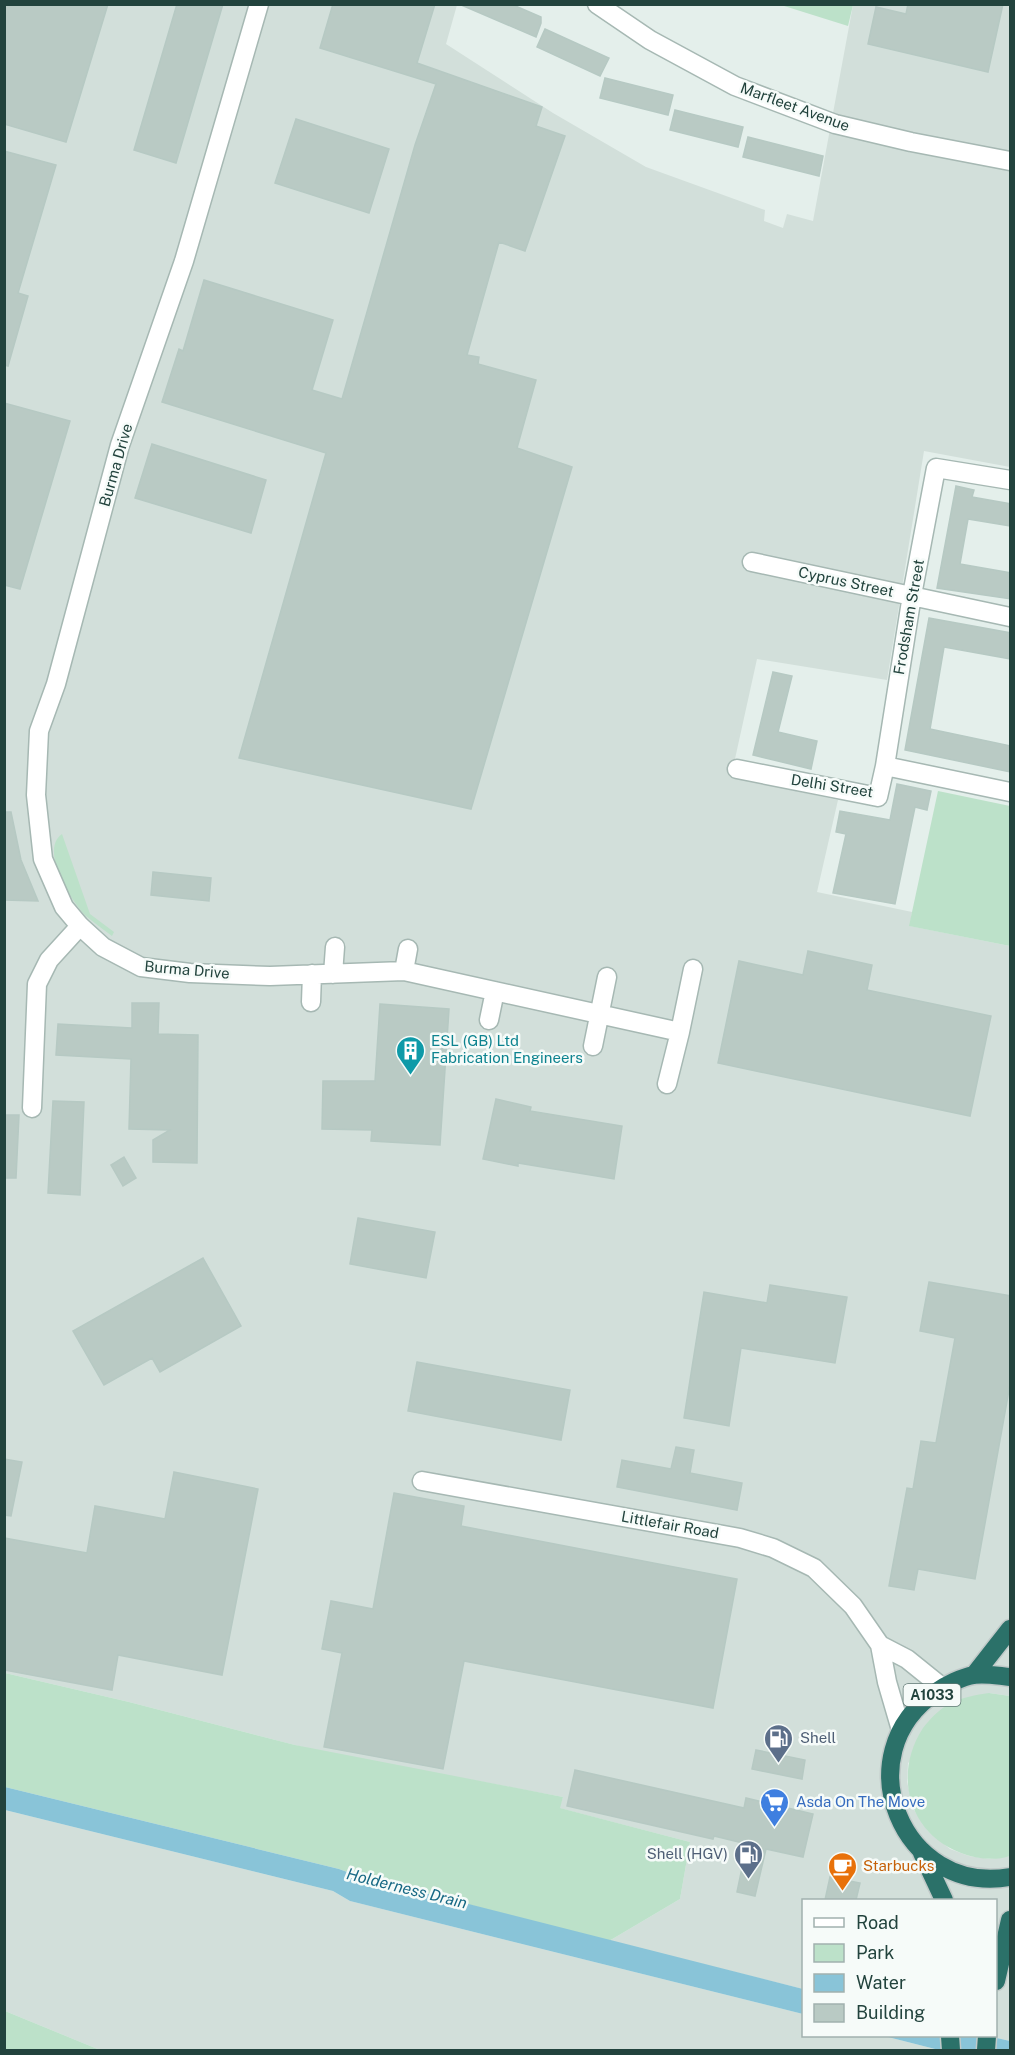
<svg xmlns="http://www.w3.org/2000/svg" width="1015" height="2055" font-family="'Public Sans',sans-serif">
<style>
.built{fill:#d2dfda}
.green{fill:#bce1c9}
.water{fill:#89c4d8}
.building{fill:#b9cac4;stroke:#b6c9c3;stroke-width:1.5}
.lines{fill:none;stroke-linecap:round;stroke-linejoin:round}
.minor-casing{stroke:#a6b8b3;stroke-width:21}
.highway-casing{stroke:#c1cac9;stroke-width:21}
.minor{stroke:#fff;stroke-width:18}
.highway{stroke:#2b7169;stroke-width:18}
.labels{text-anchor:middle;stroke-width:5;stroke-linejoin:round;paint-order:stroke}
.shield{fill:#f6fbf9;stroke:#627a75;stroke-width:1.5}
.shield-label{font-size:14px;font-weight:bold;fill:#22433d}
.street-label{font-size:15px;fill:#22433d;stroke:#f6fbf9}
.culture-label{font-size:15px;fill:#0d838f;stroke:#f6fbf9;text-anchor:start}
.service-label{font-size:15px;fill:#4e5e75;stroke:#f6fbf9;text-anchor:start}
.shop-label{font-size:15px;fill:#366cbe;stroke:#f6fbf9;text-anchor:start}
.food-label{font-size:15px;fill:#c56008;stroke:#f6fbf9;text-anchor:start}
.water-label{font-size:16px;font-style:italic;fill:#166884;stroke:#f6fbf9}
</style>
<rect width="100%" height="100%" fill="#e4efeb"/>
<path class="built" d="M 5,5 L 457,5 L 446,44 L 553,113 L 646,167 L 765,210 L 764,221 L 783,228 L 787,214 L 813,221 L 853,5 L 1010,5 L 1010,467 L 924,451 L 887,680 L 757,659 L 731,777 L 838,800 L 817,892 L 912,912 L 910,926 L 1010,946 L 1010,1696 L 989,1693 L 908,1763 L 907,1782 L 914,1810 L 928,1831 L 950,1849 L 969,1856 L 990,1859 L 1010,1856 L 1010,2041 L 988,2036 L 996,2036 L 996,1900 L 804,1900 L 803,1989 L 609,1941 L 680,1899 L 690,1842 L 559,1808 L 563,1797 L 318,1751 L 129,1702 L 5,1673 Z
M 5,1810 L 333,1891 L 350,1901 L 803,2014 L 804,2036 L 884,2036 L 939,2050 L 100,2050 L 5,2011 Z"/>
<path class="green" d="M 781,5 L 853,5 L 848,26 Z
M 938,791 L 1010,806 L 1010,946 L 909,926 Z
M 62,834 L 90,914 L 114,932 L 112,936 C 103,929 94,923 86,916 C 71,901 39,850 62,834 Z
M 5,1673 L 129,1702 L 295,1745 L 563,1797 L 560,1808 L 690,1842 L 680,1899 L 609,1941 L 358,1876 L 339,1869 L 5,1787 Z
M 989,1693 L 1010,1696 L 1010,1856 C 995,1861 976,1859 961,1853 C 908,1833 893,1774 923,1728 C 930,1719 939,1709 950,1704 C 962,1697 976,1695 989,1693 Z
M 4,2011 L 5,2011 L 100,2050 L 5,2050 Z"/>
<path class="water" d="M 5,1787 L 339,1869 L 358,1876 L 803,1989 L 803,2014 L 350,1901 L 333,1891 L 5,1810 Z
M 884,2036 L 988,2036 L 1010,2041 L 1010,2050 L 939,2050 Z"/>
<path class="building" d="M 4,4 L 108,4 L 66,142 L 4,124 Z
M 177,4 L 223,4 L 176,163 L 134,150 Z
M 333,4 L 435,4 L 417,63 L 542,107 L 536,126 L 565,136 L 525,251 L 499,242 L 467,355 L 479,357 L 478,364 L 536,380 L 517,448 L 572,467 L 471,809 L 239,758 L 326,453 L 162,402 L 179,349 L 183,351 L 204,280 L 333,320 L 312,390 L 342,399 L 415,145 L 436,84 L 320,48 Z
M 459,4 L 511,4 L 541,17 L 541,23 L 536,37 Z
M 908,4 L 1003,4 L 988,72 L 868,44 L 876,7 L 906,14 Z
M 545,29 L 609,58 L 600,76 L 537,47 Z
M 605,78 L 673,95 L 668,115 L 600,98 Z
M 675,110 L 743,127 L 738,147 L 670,130 Z
M 296,119 L 389,149 L 369,213 L 275,183 Z
M 748,137 L 823,156 L 819,176 L 743,157 Z
M 4,151 L 56,165 L 18,293 L 28,296 L 8,366 L 4,365 Z
M 4,403 L 70,421 L 20,589 L 4,585 Z
M 152,444 L 266,480 L 251,533 L 135,498 Z
M 956,486 L 974,490 L 972,497 L 1011,504 L 1011,526 L 968,519 L 960,564 L 1011,573 L 1011,599 L 937,588 Z
M 929,618 L 1011,633 L 1011,659 L 944,647 L 930,729 L 1011,746 L 1011,772 L 905,750 Z
M 773,672 L 792,676 L 778,732 L 817,741 L 811,769 L 753,755 Z
M 897,784 L 931,791 L 927,810 L 915,807 L 895,904 L 833,893 L 846,834 L 836,832 L 840,811 L 890,820 Z
M 4,812 L 11,812 L 21,860 L 38,901 L 4,900 Z
M 153,872 L 211,878 L 209,901 L 151,895 Z
M 808,951 L 872,965 L 867,990 L 991,1016 L 970,1116 L 718,1063 L 739,961 L 803,975 Z
M 132,1003 L 159,1003 L 158,1034 L 198,1035 L 197,1163 L 153,1162 L 153,1140 L 170,1130 L 129,1129 L 131,1059 L 56,1055 L 58,1024 L 132,1028 Z
M 380,1004 L 449,1009 L 440,1145 L 371,1141 L 372,1130 L 322,1129 L 323,1081 L 375,1081 Z
M 496,1099 L 531,1107 L 530,1111 L 622,1126 L 614,1179 L 518,1163 L 518,1166 L 483,1159 Z
M 53,1101 L 84,1102 L 80,1195 L 48,1193 Z
M 4,1115 L 19,1115 L 16,1178 L 4,1178 Z
M 124,1157 L 136,1178 L 123,1186 L 111,1165 Z
M 358,1218 L 435,1232 L 426,1278 L 350,1264 Z
M 203,1258 L 241,1326 L 160,1372 L 152,1358 L 104,1385 L 73,1331 Z
M 929,1282 L 1011,1296 L 1011,1379 L 975,1579 L 918,1569 L 914,1590 L 889,1586 L 907,1488 L 913,1489 L 921,1441 L 936,1443 L 955,1338 L 920,1331 Z
M 770,1285 L 847,1297 L 835,1363 L 741,1348 L 729,1426 L 684,1418 L 704,1292 L 767,1303 Z
M 417,1362 L 570,1390 L 561,1440 L 408,1411 Z
M 676,1447 L 694,1450 L 690,1473 L 742,1483 L 737,1510 L 617,1487 L 622,1460 L 671,1469 Z
M 4,1459 L 22,1462 L 11,1516 L 4,1515 Z
M 174,1472 L 258,1489 L 222,1675 L 118,1655 L 112,1690 L 4,1670 L 4,1538 L 87,1553 L 95,1506 L 165,1519 Z
M 394,1493 L 464,1506 L 461,1526 L 737,1579 L 713,1708 L 464,1661 L 443,1769 L 324,1747 L 342,1653 L 322,1649 L 331,1601 L 373,1609 Z
M 756,1750 L 805,1760 L 802,1779 L 752,1769 Z
M 575,1770 L 744,1808 L 746,1798 L 813,1814 L 803,1857 L 766,1849 L 755,1896 L 737,1892 L 747,1844 L 714,1836 L 713,1839 L 567,1806 Z
M 830,1877 L 860,1883 L 856,1900 L 825,1900 Z"/>
<g class="lines">
<defs>
<path id="minor" d="M 259,4 L 184,261 L 120,445 L 56,684 L 39,731 L 36,795 L 43,859 L 64,907 L 80,926 L 103,947 L 141,967 L 190,973 L 270,976 L 404,971 L 680,1032 L 667,1084
M 597,4 L 650,40 L 735,86 L 835,124 L 911,142 L 1010,161
M 752,562 L 1010,617
M 885,766 L 912,595 L 936,468 L 1010,480
M 737,769 L 878,797 L 885,766 L 1010,792
M 404,971 L 408,949
M 333,974 L 335,947
M 311,1002 L 312,974
M 489,1020 L 495,991
M 680,1032 L 693,969
M 593,1046 L 607,977
M 32,1108 L 37,984 L 49,960 L 80,926
M 422,1481 L 740,1538 L 773,1548 L 814,1568 L 853,1606 L 880,1645 L 887,1682 L 901,1730
M 880,1645 L 907,1659 L 943,1688"/>
<path id="highway" d="M 974,1675 L 1010,1629
M 1010,1677 C 999,1676 985,1673 974,1675 C 962,1677 946,1685 936,1692 C 844,1754 902,1896 1010,1877
M 922,1853 L 944,1900
M 996,1981 L 1010,1920
M 950,2036 L 951,2050
M 986,2050 L 987,2036"/>
</defs>
<use href="#minor" class="minor-casing"/>
<use href="#highway" class="highway-casing"/>
<use href="#minor" class="minor"/>
<use href="#highway" class="highway"/>
</g>
<defs>
<symbol id="building-pin" viewBox="-11 -11 22 30"><path d="M0 17L-7.5 6A9.5 9.5 0 1 1 7.5 6Z" fill="#0f9aa8" stroke="#f6fbf9"/><path d="M-4-6H4V6H1V3H-1V6H-4ZM-2.5-4.3h1.7v1.8h-1.7ZM.8-4.3h1.7v1.8H.8ZM-2.5-1h1.7V.8h-1.7ZM.8-1h1.7V.8H.8Z" fill="#fff"/></symbol>
<symbol id="fuel-pin" viewBox="-11 -11 22 30"><path d="M0 17L-7.5 6A9.5 9.5 0 1 1 7.5 6Z" fill="#5c6f8a" stroke="#f6fbf9"/><path d="M-5.5-6h7V0h2V4h1.3V-2.5L3-4.5l.8-.8L6-3V5H2.5V1h-1V6h-7ZM-4.2-4.7v3.2H.2V-4.7Z" fill="#fff"/></symbol>
<symbol id="supermarket-pin" viewBox="-11 -11 22 30"><path d="M0 17L-7.5 6A9.5 9.5 0 1 1 7.5 6Z" fill="#3f7fe0" stroke="#f6fbf9"/><path d="M-6-5.5h2.5l.6 2H6L4.5 2H-2.5L-4.4-4H-6ZM-1.5 3.2a1.3 1.3 0 1 0 .1 0ZM3 3.2a1.3 1.3 0 1 0 .1 0Z" fill="#fff"/></symbol>
<symbol id="cafe-pin" viewBox="-11 -11 22 30"><path d="M0 17L-7.5 6A9.5 9.5 0 1 1 7.5 6Z" fill="#e8710a" stroke="#f6fbf9"/><path d="M-5.5-4.5H6V0H3Q3 3.5 0 3.5H-2.5Q-5.5 3.5-5.5 0ZM3-3.2v2h1.7v-2ZM-6 4.5H4V6H-6Z" fill="#fff"/></symbol>
</defs>
<g fill-rule="evenodd">
<use href="#building-pin" x="394" y="1034" width="33" height="45"/>
<use href="#fuel-pin" x="762" y="1722" width="33" height="45"/>
<use href="#supermarket-pin" x="758" y="1786" width="33" height="45"/>
<use href="#fuel-pin" x="732" y="1838" width="33" height="45"/>
<use href="#cafe-pin" x="826" y="1850" width="33" height="45"/>
</g>
<g class="labels">
<rect class="shield" x="903.5" y="1684" width="57" height="22" rx="4.5"/>
<g class="shield-label">
<text x="932" y="1700">A1033</text>
</g>
<g class="street-label">
<text transform="translate(795 107) rotate(20)" y="5">Marfleet Avenue</text>
<text transform="translate(116 465) rotate(-74)" y="5">Burma Drive</text>
<text transform="translate(846 582) rotate(12)" y="5">Cyprus Street</text>
<text transform="translate(909 617) rotate(-80)" y="5">Frodsham Street</text>
<text transform="translate(832 786) rotate(9)" y="5">Delhi Street</text>
<text transform="translate(187 970) rotate(5)" y="5">Burma Drive</text>
<text transform="translate(670 1525) rotate(10)" y="5">Littlefair Road</text>
</g>
<g class="culture-label">
<text x="431" y="1046">ESL (GB) Ltd<tspan x="431" dy="17">Fabrication Engineers</tspan></text>
</g>
<g class="service-label">
<text x="800" y="1743">Shell</text>
<text x="728" y="1859" text-anchor="end">Shell (HGV)</text>
</g>
<g class="shop-label">
<text x="796" y="1807">Asda On The Move</text>
</g>
<g class="food-label">
<text x="863" y="1871">Starbucks</text>
</g>
<g class="water-label">
<text transform="translate(407 1888) rotate(14)" y="6">Holderness Drain</text>
</g>
</g>
<rect width="1015" height="2055" fill="none" stroke="#22433d" stroke-width="12"/>
<rect x="802" y="1899" width="195" height="138" fill="#f6fbf9" stroke="#a1b1ae" stroke-width="1.5"/>
<rect x="814" y="1918" width="30" height="9" fill="#ffffff" stroke="#a1b1ae" stroke-width="1.5"/>
<text x="856" y="1929" font-size="18" fill="#22433d">Road</text>
<rect x="814" y="1944" width="30" height="18" fill="#bce1c9" stroke="#a1b1ae" stroke-width="1.5"/>
<text x="856" y="1959" font-size="18" fill="#22433d">Park</text>
<rect x="814" y="1974" width="30" height="18" fill="#89c4d8" stroke="#a1b1ae" stroke-width="1.5"/>
<text x="856" y="1989" font-size="18" fill="#22433d">Water</text>
<rect x="814" y="2004" width="30" height="18" fill="#b9cac4" stroke="#a1b1ae" stroke-width="1.5"/>
<text x="856" y="2019" font-size="18" fill="#22433d">Building</text>
</svg>
